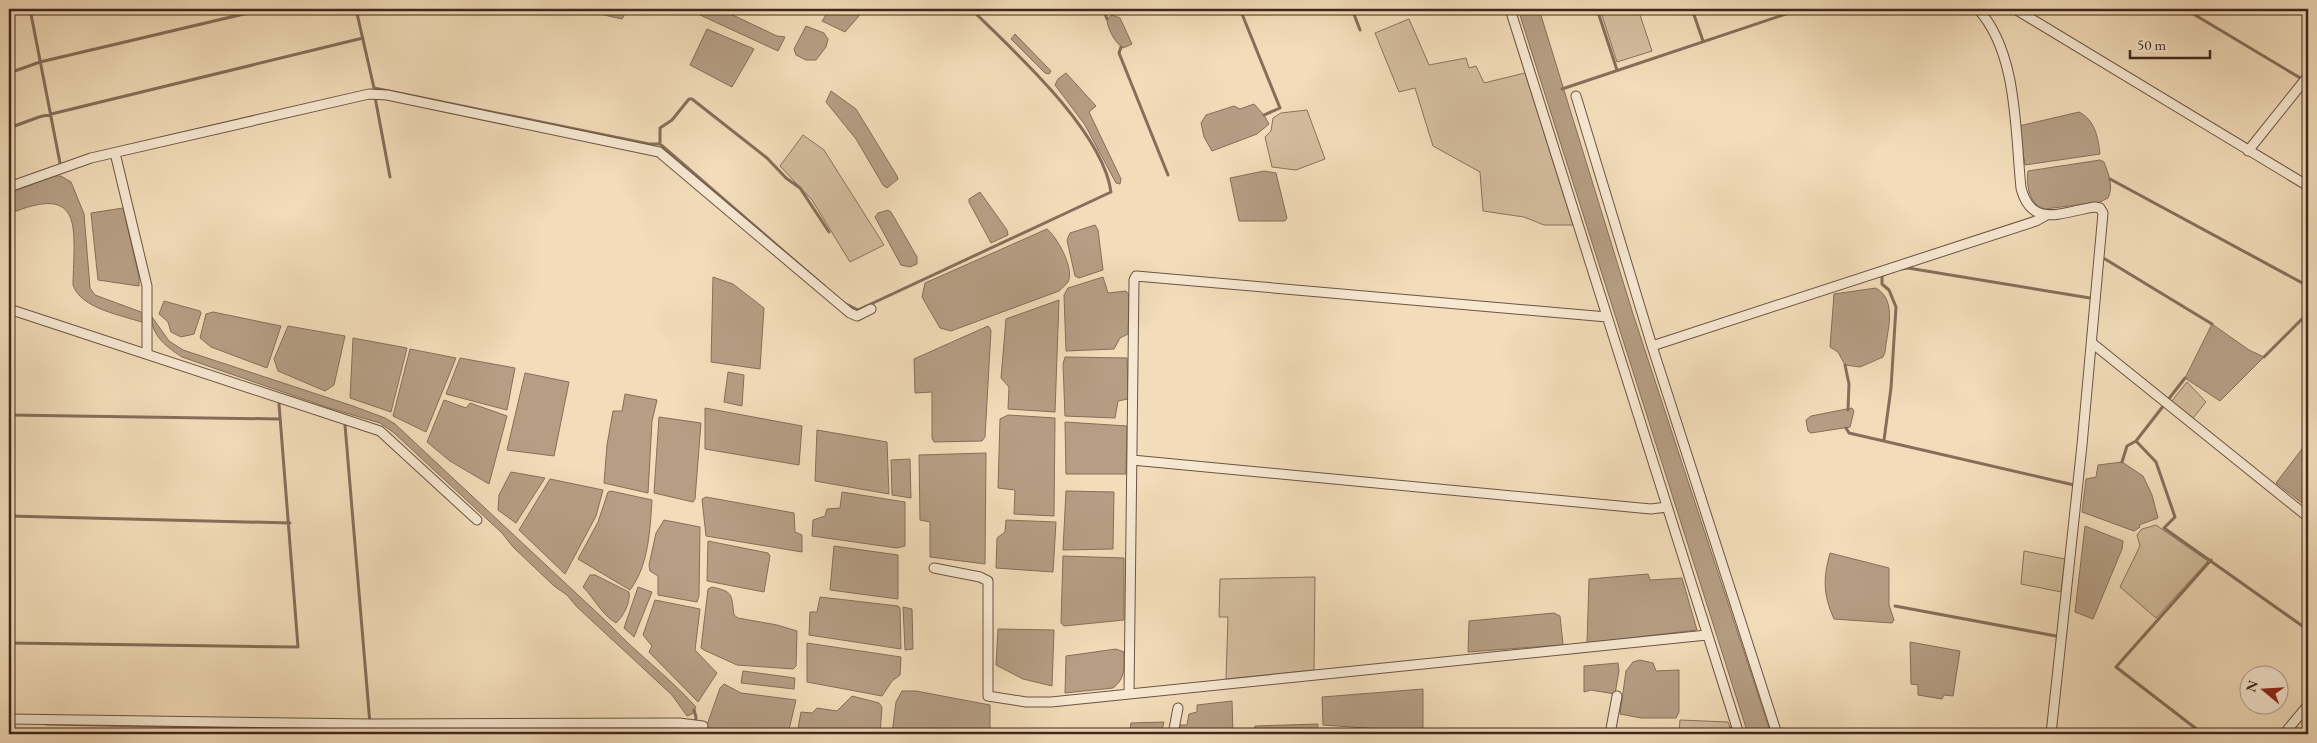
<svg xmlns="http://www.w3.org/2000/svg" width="2317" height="743" font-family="'EB Garamond',serif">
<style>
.green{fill:#d4bd9e;stroke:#8a725d}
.water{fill:#b59e84;stroke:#866e5a}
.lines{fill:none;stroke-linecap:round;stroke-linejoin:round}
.stream{stroke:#866e5a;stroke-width:3}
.street-casing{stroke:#6c5443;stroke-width:11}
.street{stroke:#f7e8d2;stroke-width:9}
</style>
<rect width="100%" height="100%" fill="#f2dcb9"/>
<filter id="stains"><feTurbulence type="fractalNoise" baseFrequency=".004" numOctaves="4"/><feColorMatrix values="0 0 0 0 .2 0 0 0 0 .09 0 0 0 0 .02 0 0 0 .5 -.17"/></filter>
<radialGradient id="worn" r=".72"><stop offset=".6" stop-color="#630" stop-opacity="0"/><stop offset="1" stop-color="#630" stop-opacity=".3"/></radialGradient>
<path class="green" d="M 1600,9 L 1638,9 L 1652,51 L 1617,62 Z
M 1409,19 L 1429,65 L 1466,58 L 1469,68 L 1476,66 L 1484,83 L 1525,73 L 1573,225 L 1544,225 L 1524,217 L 1483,211 L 1480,172 L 1433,146 L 1415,88 L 1399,92 L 1375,33 Z
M 1307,110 L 1325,159 L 1296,170 L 1272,167 L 1265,137 L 1271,131 L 1273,118 L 1281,113 Z
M 803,135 L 824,150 L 884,245 L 850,262 L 812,200 L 780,166 Z
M 2187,382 L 2206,402 L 2193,418 L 2171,402 Z
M 2156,525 L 2208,561 L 2156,618 L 2120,587 L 2140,546 L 2137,535 L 2142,529 Z
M 2024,551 L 2065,559 L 2061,592 L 2021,584 Z
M 1315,577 L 1314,670 L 1226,679 L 1228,617 L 1219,617 L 1220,579 Z
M 1680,720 L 1728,722 L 1732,734 L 1679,734 Z"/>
<path class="water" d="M 577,9 L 640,9 L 640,13 L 626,12 L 622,19 Z
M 687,9 L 720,9 L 777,36 L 785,37 L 778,51 Z
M 830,9 L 865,9 L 845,32 L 822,21 Z
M 1518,9 L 1539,9 L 1633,314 L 1771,734 L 1748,734 Z
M 1112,15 L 1120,18 L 1132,44 L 1123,48 C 1115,43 1107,28 1107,19 Z
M 806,26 L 824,33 L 828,39 L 826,47 L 816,60 L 806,60 L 796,55 L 794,49 Z
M 707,29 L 754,49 L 732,87 L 690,65 Z
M 1015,34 L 1051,71 L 1049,74 L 1045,73 L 1011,39 Z
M 1066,73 L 1096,106 L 1089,112 L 1121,179 L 1120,184 L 1116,183 L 1085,125 L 1055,85 L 1058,79 Z
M 831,91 L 856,109 L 897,176 L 898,179 L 887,188 L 883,185 L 856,139 L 826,102 Z
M 1254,104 L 1264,115 L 1269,124 L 1257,134 L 1212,151 L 1204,137 L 1201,123 L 1206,115 L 1234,106 L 1240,109 Z
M 2079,112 C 2095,120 2098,137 2100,154 L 2025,165 L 2019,126 Z
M 2100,160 L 2104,162 C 2108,173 2114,186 2108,198 L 2100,202 L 2045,209 C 2029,205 2026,185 2028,171 Z
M 1264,171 L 1276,173 L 1287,218 L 1285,221 L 1239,221 L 1230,178 Z
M 55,176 L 61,176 L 71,182 L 84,214 L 90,288 L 95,295 L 141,312 L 144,314 L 144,323 C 122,315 81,309 73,285 C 74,229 85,182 9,214 L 9,193 Z
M 980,192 L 1007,230 L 1008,235 L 991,243 L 969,202 L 969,199 Z
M 123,208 L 139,277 L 139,286 L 98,280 L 91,213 Z
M 888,210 L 891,212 L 917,257 L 917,264 L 910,267 L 901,265 L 875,217 L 878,213 Z
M 1095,225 L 1098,230 L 1103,270 L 1079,278 L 1075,276 L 1067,240 L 1070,233 Z
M 1047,229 C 1057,237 1075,269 1068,282 C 1066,285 1062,288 1059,291 L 951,331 L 940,328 L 922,297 L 925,283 Z
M 713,277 L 733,284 L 764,308 L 760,369 L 711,362 Z
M 1103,277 L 1108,293 L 1126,291 L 1129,295 L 1128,334 L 1120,338 L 1114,349 L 1066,351 L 1064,295 L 1068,288 Z
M 1876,288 C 1898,301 1887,331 1885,352 L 1883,357 L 1860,367 L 1845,365 L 1838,352 L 1830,347 L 1834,294 Z
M 1059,300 L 1055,412 L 1008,409 L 1009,387 L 1001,378 L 1006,319 Z
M 164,301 L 200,311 L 201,313 L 194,334 L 181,337 L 171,332 L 168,322 L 159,314 Z
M 213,312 L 281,326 L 267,368 L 211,347 L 200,338 L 206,314 Z
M 152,317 L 169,341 L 183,350 L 353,406 L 385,418 L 395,424 L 608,623 C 636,653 669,677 696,707 L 692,714 L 687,716 L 672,695 L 577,607 L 567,595 L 554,586 L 513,547 L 502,533 L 393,432 L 380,423 L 329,408 L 182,357 C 168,348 151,336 152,317 Z
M 2212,324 L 2249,350 L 2264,357 L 2220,401 L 2185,378 Z
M 288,326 L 345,336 L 334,385 L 325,391 L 278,371 L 274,359 Z
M 988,326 L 991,330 L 985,437 L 982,441 L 934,442 L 932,438 L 932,392 L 915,393 L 914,359 Z
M 353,338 L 407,348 L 391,412 L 350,398 Z
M 410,349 L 456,358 L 426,432 L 393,416 Z
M 1065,357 L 1127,358 L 1128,399 L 1118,401 L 1115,418 L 1065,416 L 1063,364 Z
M 460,358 L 515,368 L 507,410 L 446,394 Z
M 728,372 L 744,375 L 742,406 L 724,402 Z
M 525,373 L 569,382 L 554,456 L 507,450 Z
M 625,394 L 657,400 L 652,421 L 648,493 L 604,483 L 607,445 L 613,411 L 622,411 Z
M 444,400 L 466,408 L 470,403 L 507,416 L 489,484 L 450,461 L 427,442 Z
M 705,408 L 802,426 L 799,465 L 705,449 Z
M 1852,408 L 1854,411 L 1850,427 L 1811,433 L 1808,431 L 1806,420 L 1811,416 Z
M 1008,415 L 1055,418 L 1054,516 L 1014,514 L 1015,490 L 998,488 L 1000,419 Z
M 659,417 L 701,423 L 695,499 L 693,502 L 654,493 Z
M 1065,422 L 1127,426 L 1126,474 L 1066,474 Z
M 817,430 L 887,442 L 889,494 L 815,481 Z
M 2305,445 L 2308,447 L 2308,503 L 2306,506 L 2276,483 Z
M 986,453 L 985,564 L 930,557 L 930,522 L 920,520 L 919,455 Z
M 910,459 L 911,498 L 892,495 L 891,460 Z
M 2122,462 L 2143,476 L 2152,495 L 2158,518 L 2139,525 L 2140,527 L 2134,531 L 2082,512 L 2086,479 L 2096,477 L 2098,465 Z
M 511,472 L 545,478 L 516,523 L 498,510 L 499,495 Z
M 550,479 L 603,490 L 596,516 L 565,574 L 519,530 Z
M 611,491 L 652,500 C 650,529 649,565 630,590 L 578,559 L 598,522 L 608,492 Z
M 1066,491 L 1114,492 L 1113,549 L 1063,550 Z
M 842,492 L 905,502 L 905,546 L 897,548 L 812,536 L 813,520 L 825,516 L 827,509 L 840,508 Z
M 706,497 L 794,513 L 795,532 L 802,535 L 802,552 L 706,536 L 702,499 Z
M 664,520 L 700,527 L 699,596 L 697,602 L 658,595 L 658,576 L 650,571 L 649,565 L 656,533 Z
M 1006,520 L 1056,522 L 1053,572 L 996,568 L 997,538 L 1005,532 Z
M 2085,526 L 2123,541 L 2122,549 L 2093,619 L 2075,612 Z
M 708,541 L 768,553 L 770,556 L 764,592 L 707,581 Z
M 834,546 L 898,555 L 898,599 L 830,590 Z
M 1830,553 L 1889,568 L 1889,605 L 1894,620 L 1892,623 L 1834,619 C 1823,594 1823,579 1830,553 Z
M 1063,556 L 1124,558 L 1124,620 L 1064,626 L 1061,623 Z
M 1648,574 L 1650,580 L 1682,578 L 1697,630 L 1587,643 L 1589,579 Z
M 590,575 L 595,575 L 629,592 C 631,602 623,617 616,623 C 601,614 595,599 583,587 Z
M 638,587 L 652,592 L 634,637 L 624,628 Z
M 712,587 C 734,592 731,594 734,615 L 738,618 L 777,625 L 797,631 L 796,666 L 793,669 L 737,665 L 704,650 L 701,648 L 708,589 Z
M 820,597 L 898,606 L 900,608 L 901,649 L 809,635 L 810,612 L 817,612 Z
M 655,600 L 700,609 L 695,650 L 717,673 L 698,702 L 649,652 L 652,646 L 643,635 Z
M 903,607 L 912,609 L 913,649 L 905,650 Z
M 1554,613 L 1560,616 L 1563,644 L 1561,645 L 1468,652 L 1469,621 Z
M 998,629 L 1054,630 L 1052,686 L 1023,679 L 996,665 Z
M 1910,642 L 1960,651 L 1953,696 L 1944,695 L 1942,699 L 1918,695 L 1918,685 L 1911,684 Z
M 807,643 L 901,657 L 900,675 L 892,681 L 882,696 L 807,682 Z
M 1116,649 L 1124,652 C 1124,667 1126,678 1113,688 L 1065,693 L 1066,656 Z
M 1640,660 L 1653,663 L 1656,671 L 1679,670 L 1679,712 L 1676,718 L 1641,718 L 1620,714 L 1626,671 L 1633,662 Z
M 1618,663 L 1619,671 L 1615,694 L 1591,690 L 1584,692 L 1584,666 Z
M 743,671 L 795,678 L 794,689 L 741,683 Z
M 724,684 L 741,693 L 796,700 L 788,734 L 722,734 L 710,732 L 707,725 L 720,688 Z
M 1423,689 L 1423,732 L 1323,725 L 1322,697 Z
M 902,691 L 916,691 L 990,705 L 990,734 L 892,734 L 896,702 Z
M 852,696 L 879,703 L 882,707 L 880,734 L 797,734 L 801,712 L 812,713 L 817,708 L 837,711 Z
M 1232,701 L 1233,734 L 1178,734 L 1180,725 L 1187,725 L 1189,714 L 1197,712 L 1197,705 Z
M 1164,722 L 1161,734 L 1129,734 L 1131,723 Z
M 1318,724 L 1317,734 L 1254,734 L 1255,726 Z"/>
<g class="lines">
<path class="stream" d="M 30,9 L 60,163
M 356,9 L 374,88
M 1103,9 L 1107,19
M 1240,9 L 1280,108 L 1264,115
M 1352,9 L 1360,30
M 1597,9 L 1617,70
M 1692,9 L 1703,41
M 2185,9 L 2302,79
M 9,13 L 19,9
M 1121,47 L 1119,53 L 1168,175
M 9,73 L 40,62 L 265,9
M 374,88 L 649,144 L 660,144 L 824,286
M 1562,89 L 1801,9
M 375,97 L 390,177
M 9,128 L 39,117 L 363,38
M 660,144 L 660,128 L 672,120 L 689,99 L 692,99 L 767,158 L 786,178 L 800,188 L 829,232
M 2110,179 L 2308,286
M 2105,259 L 2212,324
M 1901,269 L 1908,268 L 2090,298
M 846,304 L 858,310 L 1111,192 C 1103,131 1014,51 971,9
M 2264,357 L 2308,313
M 1845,365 L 1849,384 L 1848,410
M 9,415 L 280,419
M 345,425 L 370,724
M 1846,428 L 1849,433 L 2074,485
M 1884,440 L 1891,388 L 1896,307 L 1889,290 L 1882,284 L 1882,276 L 1886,274
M 2136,441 L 2156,462 L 2175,517 L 2164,528 L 2308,630
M 2122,462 L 2127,446 L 2136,441 L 2185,378
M 9,516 L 290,523
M 1895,606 L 2056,636
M 9,643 L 298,647 L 279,404
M 46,724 L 371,730 L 498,729
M 246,728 L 247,734
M 1731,728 L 1733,734
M 694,734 L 696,717 L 694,710
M 2203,734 L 2116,667 L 2211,560"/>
<defs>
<path id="street" d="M 1510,9 L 1739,734
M 1978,9 C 2018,53 2015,131 2021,188 C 2032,230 2064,211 2095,207 L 2100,208 L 2103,213 L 2082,445 L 2051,734
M 2015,9 L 2308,186
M 1576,96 L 1652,346 L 1777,734
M 2248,151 L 2308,76
M 115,153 L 147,286 L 147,353
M 9,187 L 91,158 L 369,94 L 387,95 L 659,152 L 850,313 L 857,316 L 871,309
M 9,309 L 380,431 L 477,520
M 2092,343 L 2308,517
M 1652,346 L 2036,221 L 2045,216
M 1132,460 L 1651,509 L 1667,507
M 934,568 L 980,577 L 988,581 L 988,696 L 1026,702 L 1051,702 L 1707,635
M 1129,694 L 1134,280 L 1136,276 L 1607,317
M 9,719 L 370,724 L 679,723 L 703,726
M 1173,734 L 1178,708
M 1610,734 L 1617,696
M 2284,734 L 2308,705"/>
</defs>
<use href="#street" class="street-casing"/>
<use href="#street" class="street"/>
</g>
<rect width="2317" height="743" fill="none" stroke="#f2dcb9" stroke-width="30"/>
<rect x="10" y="10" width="2297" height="723" fill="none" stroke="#40271c" stroke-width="2.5"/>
<rect x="15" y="15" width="2287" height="713" fill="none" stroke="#40271c"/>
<g transform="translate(2264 690) rotate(288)"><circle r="24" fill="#f7e8d2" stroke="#ae9b89"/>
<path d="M0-4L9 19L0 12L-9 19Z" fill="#8f2418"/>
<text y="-8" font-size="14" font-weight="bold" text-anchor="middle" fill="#40271c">N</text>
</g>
<path d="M2130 50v8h80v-8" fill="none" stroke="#40271c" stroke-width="2.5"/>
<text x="2137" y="50" font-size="15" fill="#40271c" stroke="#f7e8d2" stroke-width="4" paint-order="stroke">50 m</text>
<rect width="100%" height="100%" filter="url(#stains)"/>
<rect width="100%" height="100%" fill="url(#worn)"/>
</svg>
